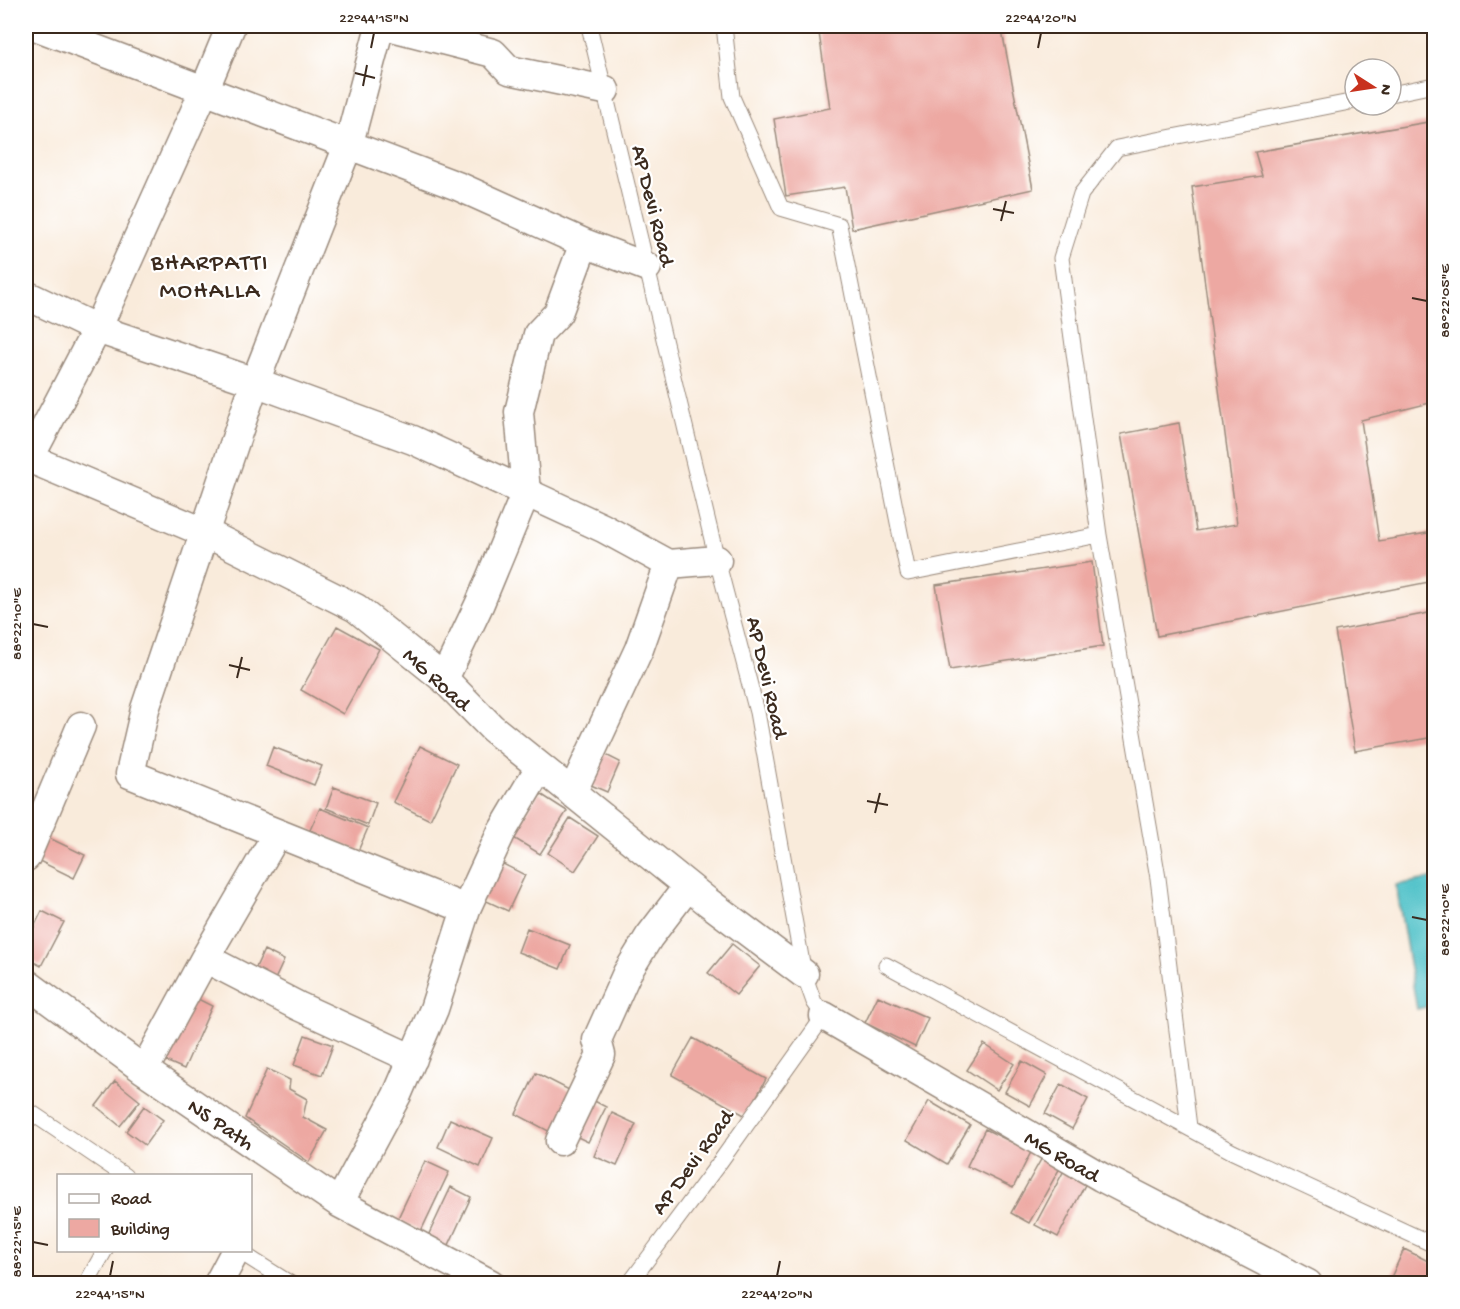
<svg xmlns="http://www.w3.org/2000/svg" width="1460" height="1309" font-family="'Gochi Hand',sans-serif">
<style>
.water{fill:#57c4cb;stroke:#497774;stroke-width:1.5}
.building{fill:#eda8a2}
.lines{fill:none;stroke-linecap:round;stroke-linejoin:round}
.service-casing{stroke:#9a8a7c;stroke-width:17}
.minor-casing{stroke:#9a8a7c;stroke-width:31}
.service{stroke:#fff;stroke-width:15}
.minor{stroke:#fff;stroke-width:28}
.ticks{fill:none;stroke:#3b2a1e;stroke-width:2}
.labels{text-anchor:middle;stroke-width:4.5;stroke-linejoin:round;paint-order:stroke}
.street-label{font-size:22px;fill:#3b2a1e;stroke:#fff}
.neighbourhood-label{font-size:24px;letter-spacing:1.5px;fill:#3b2a1e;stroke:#fff}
.neatline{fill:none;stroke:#3b2a1e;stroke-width:2}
.ticks-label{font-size:15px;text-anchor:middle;fill:#3b2a1e}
</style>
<rect width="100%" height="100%" fill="#fff"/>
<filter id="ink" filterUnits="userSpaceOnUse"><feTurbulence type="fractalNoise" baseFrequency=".0167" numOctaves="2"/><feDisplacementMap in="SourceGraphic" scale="12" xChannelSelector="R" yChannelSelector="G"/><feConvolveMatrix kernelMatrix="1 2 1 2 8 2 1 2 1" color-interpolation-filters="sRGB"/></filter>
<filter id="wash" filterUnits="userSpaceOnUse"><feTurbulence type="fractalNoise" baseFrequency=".008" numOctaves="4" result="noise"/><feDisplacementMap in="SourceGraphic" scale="24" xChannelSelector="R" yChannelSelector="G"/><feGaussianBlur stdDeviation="1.35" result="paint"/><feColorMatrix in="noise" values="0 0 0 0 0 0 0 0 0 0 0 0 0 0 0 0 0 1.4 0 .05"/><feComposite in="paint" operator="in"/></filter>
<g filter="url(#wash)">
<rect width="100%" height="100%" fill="#f9ebdb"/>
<path class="water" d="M 1434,878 L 1434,1005 L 1417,1009 L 1396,885 Z"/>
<g id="blocks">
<path class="building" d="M 818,26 L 1001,26 L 1033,189 L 852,229 L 845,187 L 786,196 L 774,119 L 830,108 Z
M 1434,121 L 1434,402 L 1361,420 L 1379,541 L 1434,532 L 1434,581 L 1157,636 L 1121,434 L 1179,423 L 1196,531 L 1237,524 L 1192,187 L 1262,176 L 1255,152 Z
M 1092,562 L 1103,646 L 950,670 L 936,585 Z
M 1434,612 L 1434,737 L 1355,751 L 1335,631 Z
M 337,626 L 379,649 L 343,714 L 301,690 Z
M 420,746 L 457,764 L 430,820 L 393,802 Z
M 273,747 L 322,766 L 314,785 L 266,766 Z
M 598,751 L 620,762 L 607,792 L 584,782 Z
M 334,787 L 376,803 L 368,825 L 326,808 Z
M 539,793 L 567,811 L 540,854 L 512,837 Z
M 320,808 L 368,828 L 358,851 L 310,830 Z
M 570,818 L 598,836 L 575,871 L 548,853 Z
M 43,835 L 85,855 L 74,878 L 33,858 Z
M 495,860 L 525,875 L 508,911 L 478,897 Z
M 42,911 L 64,922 L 41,966 L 26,958 L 26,943 Z
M 527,928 L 570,945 L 560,969 L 518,952 Z
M 732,944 L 760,966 L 736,995 L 708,973 Z
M 264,950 L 284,960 L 271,988 L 251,978 Z
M 878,996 L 928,1018 L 915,1047 L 865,1023 Z
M 194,997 L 212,1006 L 184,1069 L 166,1061 Z
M 305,1035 L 333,1045 L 322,1075 L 294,1065 Z
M 693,1038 L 766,1079 L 746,1116 L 672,1075 Z
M 984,1044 L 1014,1064 L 997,1090 L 967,1070 Z
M 1022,1061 L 1047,1075 L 1030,1106 L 1005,1092 Z
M 267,1069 L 290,1080 L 289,1089 L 307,1099 L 303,1117 L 327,1130 L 309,1162 L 245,1118 Z
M 536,1073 L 577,1094 L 556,1135 L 516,1114 Z
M 115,1081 L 140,1101 L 120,1126 L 96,1106 Z
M 1061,1084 L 1088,1099 L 1072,1129 L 1045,1114 Z
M 585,1096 L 606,1107 L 588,1142 L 567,1132 Z
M 929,1101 L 970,1125 L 947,1164 L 907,1140 Z
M 144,1106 L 163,1120 L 145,1145 L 126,1131 Z
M 612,1113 L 636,1124 L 617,1166 L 594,1156 Z
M 450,1119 L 493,1138 L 480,1167 L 438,1147 Z
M 985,1129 L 1031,1152 L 1013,1188 L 967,1166 Z
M 1043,1156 L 1061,1166 L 1029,1223 L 1011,1213 Z
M 425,1161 L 449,1172 L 421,1231 L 397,1220 Z
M 1068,1163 L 1090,1175 L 1058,1237 L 1035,1225 Z
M 451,1187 L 471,1197 L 448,1247 L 427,1238 Z
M 1404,1249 L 1434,1264 L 1433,1284 L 1388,1284 Z"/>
</g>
</g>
<g filter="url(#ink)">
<use href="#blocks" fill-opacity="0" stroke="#9a8a7c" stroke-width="1.5"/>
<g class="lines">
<defs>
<path id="service" d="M 589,26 L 717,560 L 757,712 L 804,974 L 814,1002 L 824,1016 L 720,1162 L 629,1284
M 724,26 L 732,97 L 781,208 L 839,225 L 908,573 L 1099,535 L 1158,878 L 1189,1127
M 1391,94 L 1434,85
M 1099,535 L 1061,258 L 1081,194 L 1117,148 L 1355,101
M 886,965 L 1233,1152 L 1434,1245
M 26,1109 L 125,1176
M 237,1250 L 291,1284
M 86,1284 L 105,1250"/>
<path id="minor" d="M 35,26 L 460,187 L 584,243 L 647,267
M 380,26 L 349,143 L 255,382 L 145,709 L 130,774 L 466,909
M 388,26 L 493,53 L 509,70 L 605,90
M 26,295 L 97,329 L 255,382 L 413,440 L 603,528 L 669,564 L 717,560
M 26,457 L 206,533 L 356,608 L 444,679 L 492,728 L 708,902 L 804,974
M 29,459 L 97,329 L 204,91 L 231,26
M 444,679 L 480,603 L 526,492 L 519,412 L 538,334 L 558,313 L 584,243
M 572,793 L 639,649 L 669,564
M 26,857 L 81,726
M 205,958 L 298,1006 L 413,1059
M 26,983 L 144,1070 L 339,1203 L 491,1284
M 824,1016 L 1101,1177 L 1308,1284
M 144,1070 L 205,958 L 277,834
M 560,1141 L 601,1055 L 597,1040 L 627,973 L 649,937 L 688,886
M 339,1203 L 397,1095 L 434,1009 L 466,909 L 501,833 L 540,767
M 218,1284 L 236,1250"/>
</defs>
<use href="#service" class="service-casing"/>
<use href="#minor" class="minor-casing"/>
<use href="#service" class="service"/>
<use href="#minor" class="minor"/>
</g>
</g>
<path class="ticks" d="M 371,48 L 374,33M 1038,48 L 1041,33M 355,73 L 375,78M 363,86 L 367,65M 993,209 L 1014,213M 1001,221 L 1006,201M 1412,298 L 1427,301M 33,624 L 48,627M 229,665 L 250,670M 237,678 L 242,657M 867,801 L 888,805M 875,813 L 880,793M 1412,917 L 1427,920M 33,1242 L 48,1245M 110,1276 L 113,1261M 777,1276 L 780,1261"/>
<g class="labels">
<g class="street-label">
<text transform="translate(655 205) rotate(76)" y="8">AP Devi Road</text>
<text transform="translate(769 677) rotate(77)" y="8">AP Devi Road</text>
<text transform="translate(438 678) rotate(42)" y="8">MG Road</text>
<text transform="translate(222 1123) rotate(34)" y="8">NS Path</text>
<text transform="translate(1063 1155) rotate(30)" y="8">MG Road</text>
<text transform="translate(691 1161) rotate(-54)" y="8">AP Devi Road</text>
</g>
<g class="neighbourhood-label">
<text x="210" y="269">BHARPATTI<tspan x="210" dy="28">MOHALLA</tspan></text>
</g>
</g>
<rect width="1460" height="1309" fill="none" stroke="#fff" stroke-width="66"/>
<rect x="57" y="1174" width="195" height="78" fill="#ffffff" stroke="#b1aaa5" stroke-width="1.5"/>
<rect x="69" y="1194" width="30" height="9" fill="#ffffff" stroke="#b1aaa5" stroke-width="1.5"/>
<text x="111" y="1204" font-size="18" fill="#3b2a1e">Road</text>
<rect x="69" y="1219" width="30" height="18" fill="#eda8a2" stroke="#b1aaa5" stroke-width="1.5"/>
<text x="111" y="1234" font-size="18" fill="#3b2a1e">Building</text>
<g transform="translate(1373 87) rotate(102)"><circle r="28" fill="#ffffff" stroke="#b1aaa5" stroke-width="1.5"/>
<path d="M0-4.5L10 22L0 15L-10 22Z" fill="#c8321e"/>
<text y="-9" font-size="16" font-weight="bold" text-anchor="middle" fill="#3b2a1e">N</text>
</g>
<rect x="33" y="33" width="1394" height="1243" class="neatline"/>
<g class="ticks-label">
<text x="374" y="22">22°44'15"N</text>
<text x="1041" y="22">22°44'20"N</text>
<text transform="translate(1444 301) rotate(-90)" y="5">88°22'05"E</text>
<text transform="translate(16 624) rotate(-90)" y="5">88°22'10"E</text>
<text transform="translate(1444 920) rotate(-90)" y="5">88°22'10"E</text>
<text transform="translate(16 1242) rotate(-90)" y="5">88°22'15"E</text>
<text x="110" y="1298">22°44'15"N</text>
<text x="777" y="1298">22°44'20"N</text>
</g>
</svg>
